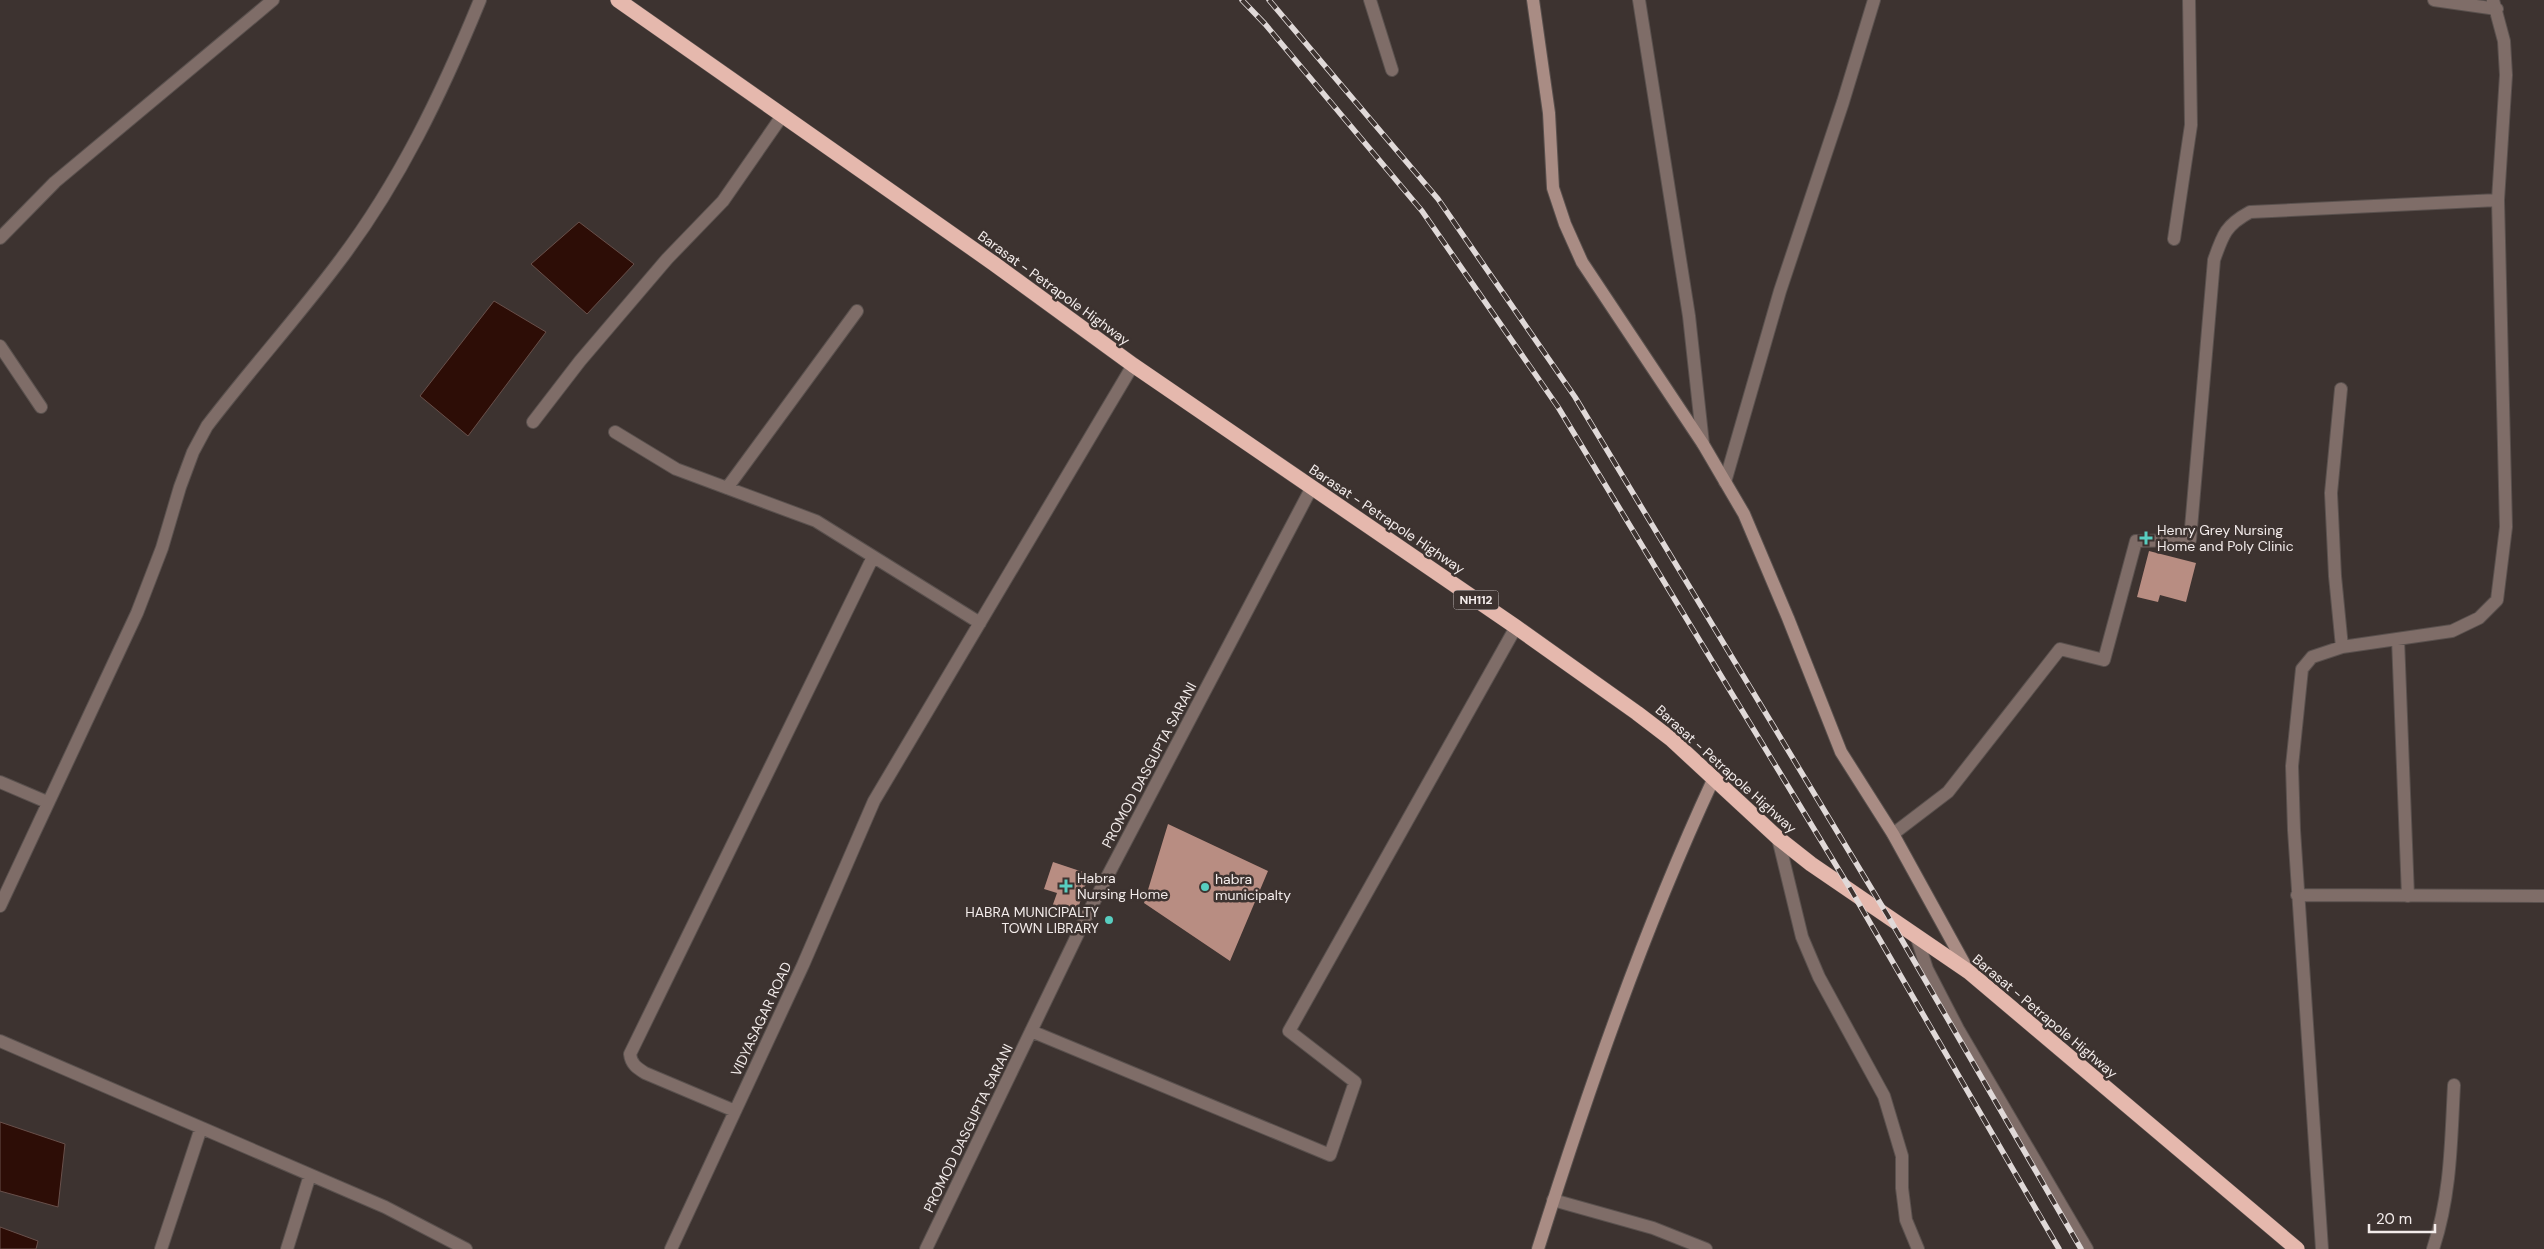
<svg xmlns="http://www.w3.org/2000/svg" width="2544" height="1249" font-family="'DM Sans',sans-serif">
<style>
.water{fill:#2d0d06;stroke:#68504b}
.building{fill:#b88d82}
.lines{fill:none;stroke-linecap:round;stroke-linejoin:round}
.street-casing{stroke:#5a514e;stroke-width:14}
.secondary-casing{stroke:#5a514e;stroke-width:14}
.highway-casing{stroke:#5a514e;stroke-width:16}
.street{stroke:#7f6d68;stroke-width:12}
.secondary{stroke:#a98c84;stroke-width:12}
.highway{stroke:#e5b8ad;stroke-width:15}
.rail-casing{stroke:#e0d9d8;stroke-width:5.5}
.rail{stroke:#3d3330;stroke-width:4;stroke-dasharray:11;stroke-linecap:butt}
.poi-dot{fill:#58cec0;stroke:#3d3330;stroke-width:2}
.labels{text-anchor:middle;stroke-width:5;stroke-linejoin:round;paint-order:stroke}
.shield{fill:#3d3330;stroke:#bcb4b3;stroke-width:1}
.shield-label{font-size:12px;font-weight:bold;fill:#f3eceb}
.street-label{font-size:14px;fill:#f3eceb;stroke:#3d3330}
.poi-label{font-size:14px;fill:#f3eceb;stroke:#3d3330;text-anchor:start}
</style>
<rect width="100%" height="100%" fill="#3d3330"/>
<path class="water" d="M 579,222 L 634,264 L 587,314 L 531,264 Z
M 494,301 L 546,332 L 468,436 L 420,396 Z
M 0,1122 L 65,1144 L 58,1207 L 0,1191 Z
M 0,1227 L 38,1241 L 36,1249 L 0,1249 Z"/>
<path class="building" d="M 2149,551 L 2196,563 L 2186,602 L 2160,595 L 2158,602 L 2137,597 Z
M 1168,824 L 1268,871 L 1230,961 L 1144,903 Z
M 1053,862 L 1089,874 L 1075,918 L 1051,910 L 1057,893 L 1044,889 Z"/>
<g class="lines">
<defs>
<path id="street" d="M 1370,0 L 1392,70
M 1639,0 L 1689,316 L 1703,444
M 2434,0 L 2497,9
M 0,238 L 55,182 L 273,0
M 2174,239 L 2191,125 L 2189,0
M 0,346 L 41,407
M 2341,389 L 2331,493 L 2335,576 L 2342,647
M 533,422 L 580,361 L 667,259 L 723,201 L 782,116
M 615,432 L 676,469 L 816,521 L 980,623
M 1725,482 L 1780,291 L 1843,102 L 1874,0
M 727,488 L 857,311
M 2398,639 L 2408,896
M 0,782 L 47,802
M 1893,834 L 1948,792 L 2060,649 L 2104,660 L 2136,541 L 2190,540 L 2214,260 C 2223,234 2226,225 2250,212 L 2498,200
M 1778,838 L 1802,937 L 1819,977 L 1884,1096 L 1902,1156 L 1902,1188 L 1906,1220 L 1918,1249
M 2297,895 L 2544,896
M 0,906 L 137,613 L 162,548 L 180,487 L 193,452 L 207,426 C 249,371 296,319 338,263 C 399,183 442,93 480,0
M 1916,935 L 1927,969 L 1958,1029 L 2087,1249
M 1031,1031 L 1330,1155 L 1355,1082 L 1289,1031 L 1516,627
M 0,1041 L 385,1207 L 466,1249
M 735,1111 L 645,1073 C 637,1068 631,1064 630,1054 L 873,557
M 1553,1200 L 1653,1228 L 1706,1249
M 161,1249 L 201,1128
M 287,1249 L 310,1175
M 671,1249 L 803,965 L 874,801 L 1133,365
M 926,1249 L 1087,915 L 1312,487
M 2322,1249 L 2294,830 L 2292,766 L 2302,669 L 2312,657 L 2342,647 L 2452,631 L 2479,618 L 2497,600 L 2506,527 L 2498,200 L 2506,75 L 2504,41 L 2493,0
M 2433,1249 C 2451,1195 2451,1141 2454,1085"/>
<path id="secondary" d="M 1533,0 L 1549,113 L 1553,188 L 1565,224 L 1582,262 L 1703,444 L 1744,514 L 1788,618 L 1841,752 L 1893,834 L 1969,972
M 1538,1249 C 1588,1090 1643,931 1713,780"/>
<path id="highway" d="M 618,0 L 993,263 L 1133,365 L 1516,627 L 1637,713 L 1671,739 L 1778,838 L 1811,864 L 1969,972 L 2297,1249"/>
</defs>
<use href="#street" class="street-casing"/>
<use href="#secondary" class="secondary-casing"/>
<use href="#highway" class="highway-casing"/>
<use href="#street" class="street"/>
<use href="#secondary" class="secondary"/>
<use href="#highway" class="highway"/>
<defs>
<path id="rail" d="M 1242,0 L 1265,24 L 1422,211 L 1558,407 L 1851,890 L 2059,1249
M 1269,0 L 1438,199 L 1575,397 L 1888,916 L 2081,1249"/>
</defs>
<use href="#rail" class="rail-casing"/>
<use href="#rail" class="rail"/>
</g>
<g class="poi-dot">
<path d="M2143.5 530.5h5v5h5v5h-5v5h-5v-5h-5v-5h5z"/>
<path d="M1063.5 878.5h5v5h5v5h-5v5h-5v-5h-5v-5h5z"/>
<circle cx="1205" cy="887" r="5"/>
<circle cx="1109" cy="920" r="5"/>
</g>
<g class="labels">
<rect class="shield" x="1453.5" y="590.5" width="45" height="19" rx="4"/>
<g class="shield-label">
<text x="1476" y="604">NH112</text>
</g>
<g class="street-label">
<text transform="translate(1054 288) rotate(36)" y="5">Barasat - Petrapole Highway</text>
<text transform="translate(1387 519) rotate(34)" y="5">Barasat - Petrapole Highway</text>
<text transform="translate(1149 765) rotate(-62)" y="5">PROMOD DASGUPTA SARANI</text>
<text transform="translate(1726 769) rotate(42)" y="5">Barasat - Petrapole Highway</text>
<text transform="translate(2045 1016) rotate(40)" y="5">Barasat - Petrapole Highway</text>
<text transform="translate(761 1019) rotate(-65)" y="5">VIDYASAGAR ROAD</text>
<text transform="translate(968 1128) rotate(-64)" y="5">PROMOD DASGUPTA SARANI</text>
</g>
<g class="poi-label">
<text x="2157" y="535">Henry Grey Nursing<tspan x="2157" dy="16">Home and Poly Clinic</tspan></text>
<text x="1077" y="883">Habra<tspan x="1077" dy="16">Nursing Home</tspan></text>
<text x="1215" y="884">habra<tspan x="1215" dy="16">municipalty</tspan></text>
<text x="1099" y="917" text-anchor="end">HABRA MUNICIPALTY<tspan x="1099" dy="16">TOWN LIBRARY</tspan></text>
</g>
</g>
<path d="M2369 1224v8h66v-8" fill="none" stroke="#f3eceb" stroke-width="2.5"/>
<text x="2376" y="1224" font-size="15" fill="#f3eceb" stroke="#3d3330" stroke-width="4" paint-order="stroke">20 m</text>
</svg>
